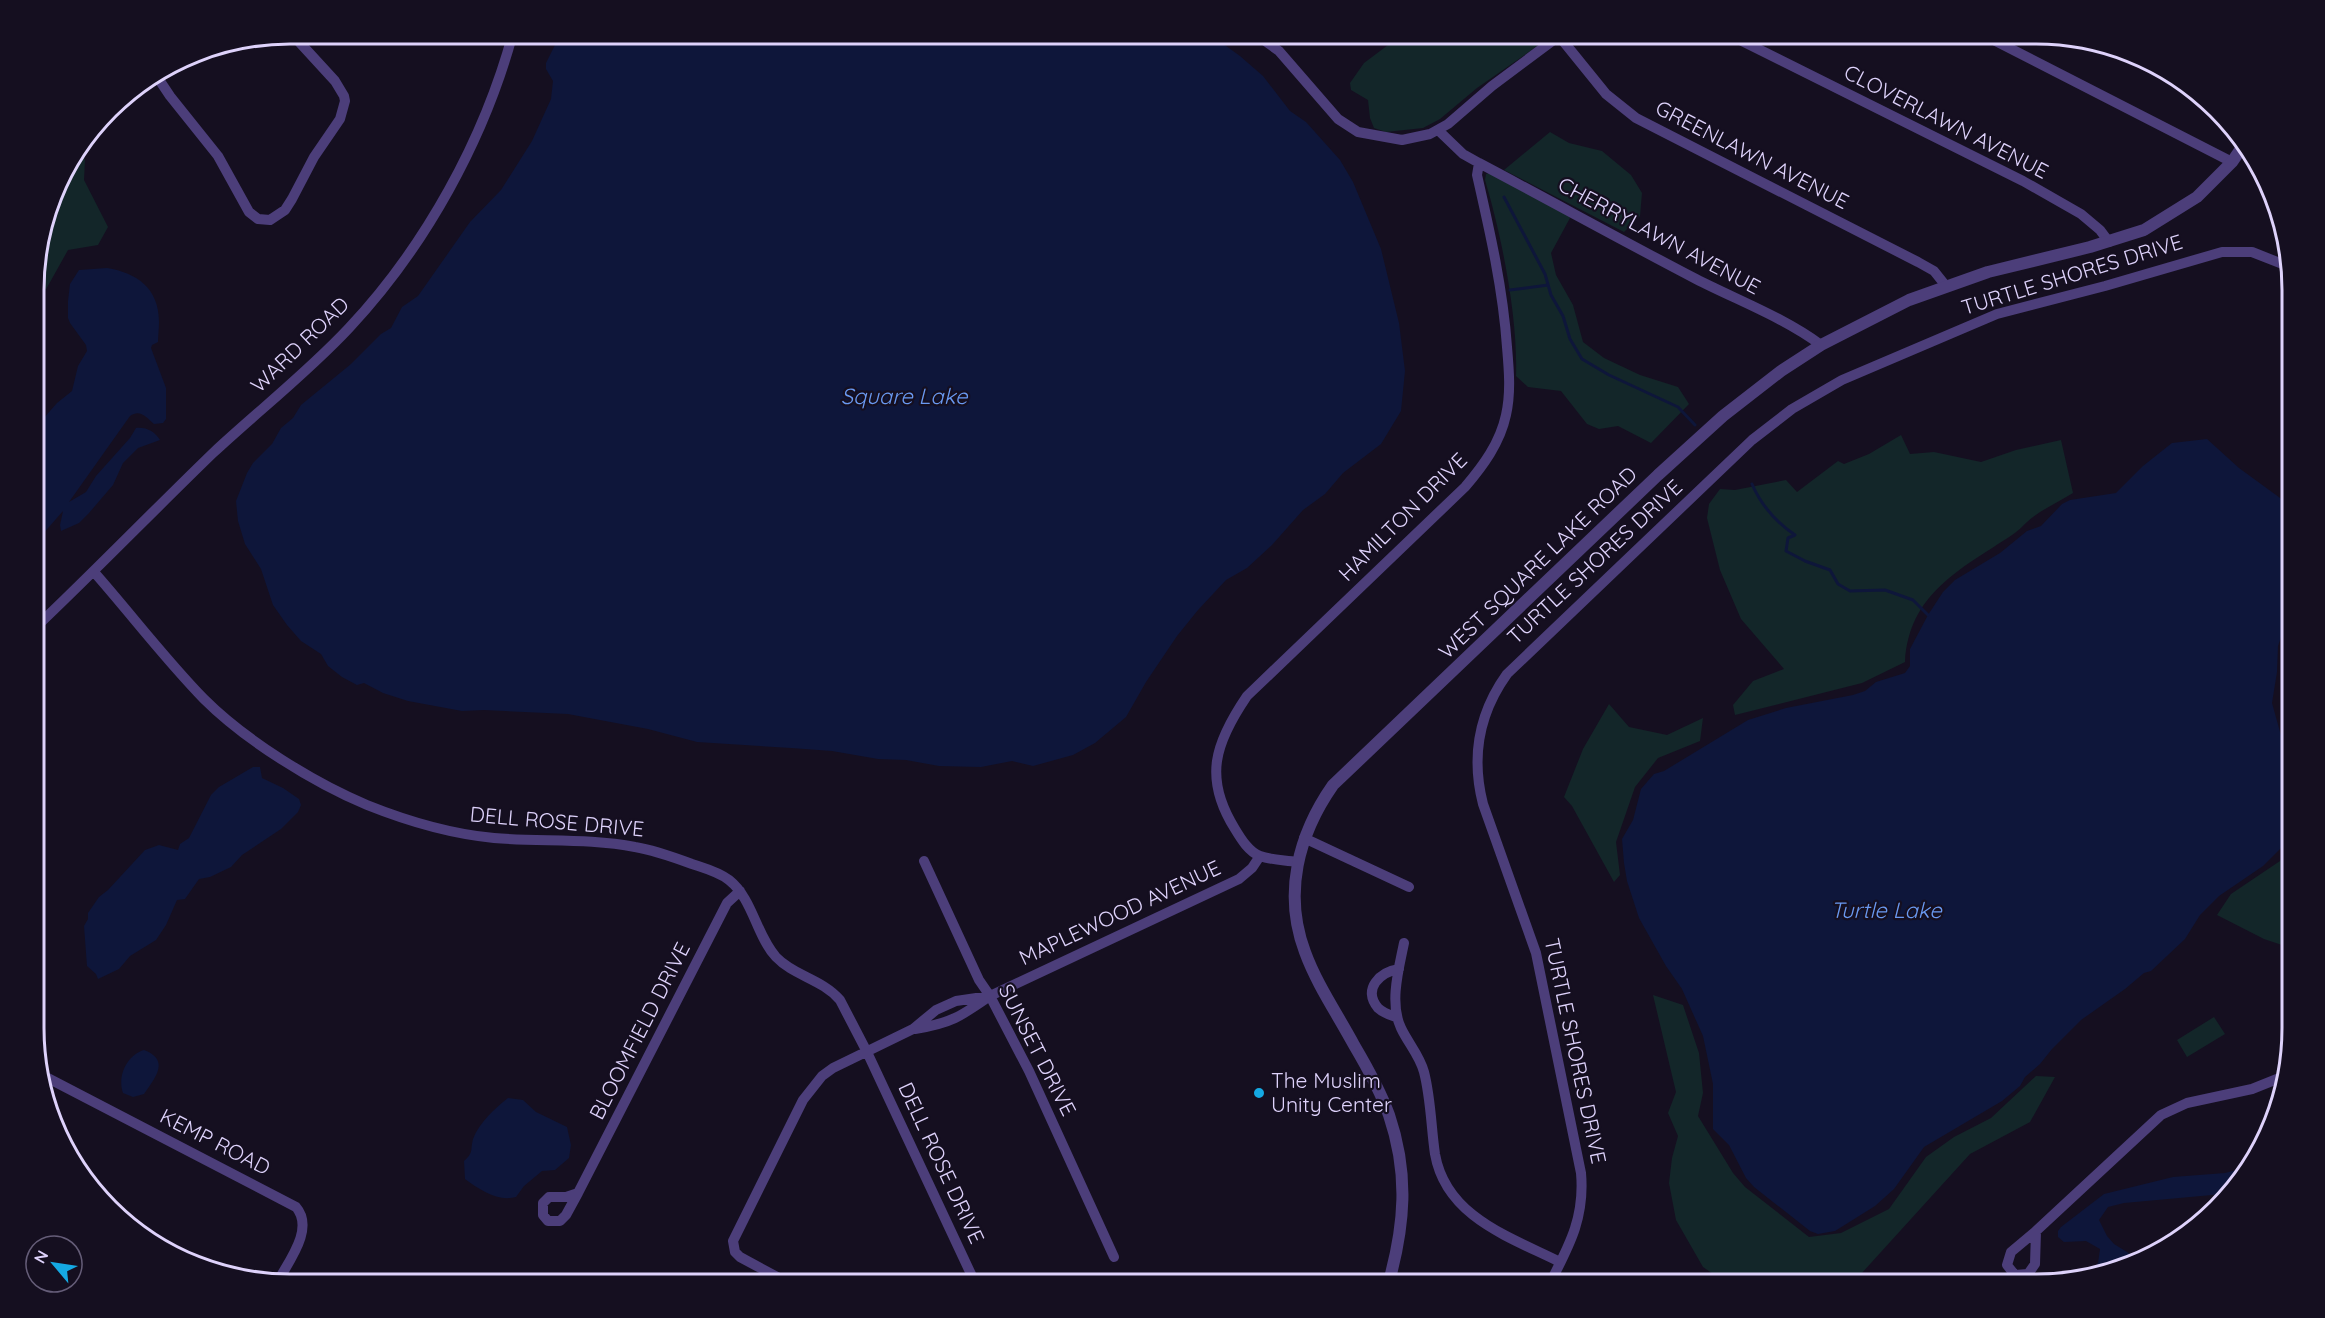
<svg xmlns="http://www.w3.org/2000/svg" width="2325" height="1318" font-family="Quicksand,sans-serif">
<style>
.green{fill:#132629}
.water{fill:#0e163a}
.lines{fill:none;stroke-linecap:round;stroke-linejoin:round}
.stream{stroke:#0e163a;stroke-width:3}
.minor{stroke:#4c3e7a;stroke-width:10}
.tertiary{stroke:#4c3e7a;stroke-width:12}
.poi-dot{fill:#15a9e3;stroke:#150f20;stroke-width:2}
.labels{text-anchor:middle;stroke-width:4.5;stroke-linejoin:round;paint-order:stroke}
.street-label{font-size:21px;fill:#ded2fb;stroke:#150f20}
.poi-label{font-size:21px;fill:#ded2fb;stroke:#150f20;text-anchor:start}
.water-label{font-size:22px;font-style:italic;fill:#6a99f1;stroke:#150f20}
.rim{fill:none;stroke:#ded2fb;stroke-width:3}
</style>
<rect width="100%" height="100%" fill="#150f20"/>
<path class="green" d="M 1404,33 L 1556,33 L 1477,88 L 1440,119 L 1423,128 L 1386,132 L 1374,128 L 1370,118 L 1368,100 L 1351,90 L 1350,83 L 1364,63 Z
M 1550,132 L 1569,143 L 1602,151 L 1631,175 L 1642,193 L 1640,216 L 1624,232 L 1504,170 Z
M 80,149 L 85,160 L 84,180 L 108,227 L 98,245 L 68,250 L 35,309 L 35,257 L 60,176 Z
M 1491,173 L 1567,212 L 1570,218 L 1551,253 L 1556,275 L 1573,305 L 1583,342 L 1604,358 L 1640,375 L 1678,387 L 1689,404 L 1651,443 L 1618,426 L 1599,429 L 1587,424 L 1561,391 L 1528,387 L 1516,376 C 1518,318 1502,237 1485,180 L 1486,174 Z
M 1901,435 L 1910,454 L 1934,452 L 1981,462 L 2016,450 L 2061,440 L 2073,493 C 2060,501 2045,508 2033,517 C 2026,522 2020,530 2012,535 C 1961,569 1909,593 1905,662 L 1862,683 L 1735,715 L 1733,705 L 1753,681 L 1784,669 L 1741,619 L 1720,570 L 1707,518 L 1709,504 L 1720,489 L 1735,490 L 1786,480 L 1797,492 L 1838,461 L 1844,464 L 1869,454 Z
M 1609,704 L 1629,727 L 1667,735 L 1703,718 L 1700,741 L 1658,758 L 1635,787 L 1616,842 L 1620,875 L 1614,882 L 1572,806 L 1564,797 L 1583,749 Z
M 2291,840 L 2291,948 L 2264,939 L 2217,915 L 2231,894 L 2280,861 Z
M 1653,995 L 1683,1005 L 1699,1053 L 1703,1093 L 1698,1116 L 1733,1173 L 1745,1187 L 1809,1237 L 1841,1233 L 1889,1209 L 1926,1157 L 1954,1137 L 1991,1118 L 2036,1076 L 2055,1077 L 2030,1122 L 1970,1154 L 1851,1285 L 1729,1285 L 1703,1267 L 1676,1220 L 1669,1183 L 1672,1158 L 1678,1136 L 1668,1113 L 1676,1092 Z
M 2214,1017 L 2225,1034 L 2187,1057 L 2177,1040 Z"/>
<path class="water" d="M 561,33 L 1208,33 L 1240,56 L 1263,76 L 1290,111 L 1306,122 L 1340,160 L 1353,182 L 1381,249 L 1399,323 L 1405,371 L 1401,411 L 1381,444 L 1343,473 L 1325,494 L 1303,510 L 1272,545 L 1247,568 L 1226,580 L 1198,610 L 1177,636 L 1146,682 L 1126,717 L 1095,743 L 1073,755 L 1033,766 L 1012,761 L 981,767 L 939,766 L 906,760 L 878,759 L 832,751 L 791,748 L 697,742 L 648,729 L 568,714 L 484,710 L 462,711 L 408,701 L 383,693 L 364,683 L 357,685 L 342,677 L 328,666 L 321,654 L 301,641 L 287,625 L 273,605 L 261,569 L 245,544 L 238,521 L 236,501 L 247,473 L 253,463 L 272,444 L 281,428 L 293,418 L 301,405 L 351,364 L 381,334 L 391,328 L 402,307 L 418,296 L 470,222 L 501,190 L 532,141 L 551,99 L 553,81 L 546,69 L 546,63 Z
M 107,268 C 137,273 159,288 159,322 C 159,329 158,335 158,342 L 152,345 L 151,348 L 166,388 L 166,419 L 163,423 L 154,424 C 146,417 140,409 130,416 L 69,502 L 86,492 L 96,476 L 130,438 L 136,428 C 147,427 155,432 160,440 L 138,448 L 123,463 L 113,485 L 89,513 L 79,523 L 61,531 L 60,525 L 63,511 L 35,543 L 35,428 L 57,403 L 72,391 L 78,366 L 87,351 L 86,345 L 70,323 L 68,318 L 68,301 L 70,284 L 79,270 Z
M 2207,439 L 2239,468 L 2291,506 L 2291,574 L 2288,616 L 2278,646 L 2277,672 L 2272,703 L 2282,739 L 2291,745 L 2291,827 L 2284,845 L 2263,866 L 2219,896 L 2200,915 L 2185,939 L 2151,971 L 2144,973 L 2125,989 L 2081,1020 L 2052,1049 L 2040,1064 L 2025,1077 L 2020,1086 L 2002,1101 L 1924,1147 L 1894,1189 L 1875,1206 L 1835,1231 L 1818,1234 L 1810,1231 L 1754,1187 L 1746,1178 L 1729,1145 L 1713,1129 L 1713,1084 L 1703,1036 L 1682,989 L 1666,966 L 1639,918 L 1627,881 L 1624,863 L 1622,839 L 1633,820 L 1641,789 L 1654,774 L 1664,771 L 1748,720 L 1786,708 L 1853,695 L 1865,691 L 1876,682 L 1905,673 L 1910,666 L 1910,649 L 1928,615 L 1943,592 L 1955,580 L 2000,553 L 2027,531 L 2041,526 L 2062,504 L 2070,500 L 2116,493 L 2143,466 L 2172,443 Z
M 253,767 L 260,767 L 262,778 L 283,788 L 299,799 L 301,805 L 298,812 L 281,829 L 242,855 L 231,867 L 210,877 L 199,879 L 185,899 L 177,900 L 166,925 L 156,940 L 130,956 L 119,969 L 98,979 L 96,974 L 87,966 L 84,926 L 88,919 L 88,913 L 99,897 L 108,890 L 145,850 L 159,845 L 178,850 L 180,844 L 189,838 L 211,795 L 219,787 Z
M 144,1050 C 170,1060 156,1077 144,1094 L 133,1097 L 123,1093 C 117,1076 127,1055 144,1050 Z
M 508,1098 L 523,1100 L 536,1112 L 567,1127 L 571,1145 L 569,1158 L 555,1170 L 542,1171 L 524,1186 L 516,1197 C 498,1202 480,1190 465,1179 L 464,1161 C 474,1152 470,1151 473,1139 C 479,1123 495,1108 508,1098 Z
M 2248,1167 L 2223,1194 L 2124,1203 L 2108,1207 L 2099,1220 L 2107,1236 L 2114,1244 L 2140,1260 L 2117,1271 L 2084,1278 L 2098,1263 L 2100,1249 L 2086,1241 L 2064,1242 L 2058,1237 L 2058,1231 L 2061,1227 L 2104,1194 L 2173,1177 L 2225,1173 Z"/>
<g class="lines">
<path class="stream" d="M 1504,197 L 1545,274 L 1551,295 L 1563,316 L 1570,339 L 1582,359 L 1609,375 L 1678,407 L 1695,425
M 1510,290 L 1548,285
M 1752,484 C 1761,505 1776,522 1795,535 L 1788,538 L 1786,551 L 1805,561 L 1830,570 L 1838,584 L 1850,591 L 1885,590 L 1913,600 L 1928,615"/>
<path class="minor" d="M 1254,33 L 1279,51 L 1338,119 L 1358,132 L 1402,140 L 1430,134 L 1448,124 L 1492,86 L 1563,33
M 1726,33 L 2023,181 L 2081,214 L 2100,230 L 2109,242
M 1980,33 L 2232,162
M 1559,36 L 1606,94 L 1636,118 L 1918,262 L 1934,271 L 1946,286
M 156,75 L 170,96 L 218,156 L 249,212 L 258,219 L 270,220 L 285,210 L 292,199 L 314,157 L 340,119 L 345,101 L 344,96 L 335,81 L 291,33
M 1438,130 L 1463,154 L 1479,163 C 1551,201 1623,241 1696,279 C 1737,300 1783,317 1821,345
M 94,572 C 131,614 165,659 204,699 C 245,740 314,783 367,805 C 407,821 451,834 494,838 C 541,842 589,838 635,847 C 654,850 673,857 692,864 C 704,868 719,872 729,880 C 753,899 756,935 776,957 C 794,976 822,979 840,1000 L 867,1052 L 971,1274 L 973,1285
M 35,628 C 95,571 153,511 213,453 C 258,411 307,373 349,328 C 425,247 484,140 513,33
M 1304,838 L 1409,887
M 924,861 L 979,980 L 990,996 L 1029,1071 L 1114,1257
M 1297,862 C 1285,860 1271,860 1260,856 C 1249,852 1241,839 1235,829 C 1203,778 1215,743 1247,696 L 1465,487 C 1483,466 1500,443 1506,415 C 1511,393 1509,370 1507,347 C 1503,289 1490,232 1477,175 L 1479,163
M 1404,943 C 1399,968 1389,1003 1401,1028 C 1408,1043 1420,1056 1424,1072 C 1431,1099 1431,1127 1435,1154 C 1446,1217 1510,1237 1560,1262
M 1396,1017 C 1390,1015 1383,1013 1378,1008 C 1362,989 1380,972 1399,969
M 915,1029 C 951,1023 960,1017 990,996 L 1239,879 L 1252,868 L 1260,856
M 40,1074 L 296,1207 C 315,1229 288,1262 277,1283
M 578,1193 L 566,1215 L 560,1221 L 548,1221 L 543,1215 L 543,1203 L 549,1197 L 566,1197 L 578,1193 L 727,903 L 740,891
M 2036,1231 L 2035,1264 L 2028,1274 L 2015,1275 L 2007,1265 L 2011,1252 L 2036,1231 L 2161,1115 L 2187,1103 L 2252,1089 L 2282,1077
M 792,1285 L 740,1257 L 735,1252 L 733,1241 L 803,1100 L 822,1076 L 833,1068 L 913,1029 L 936,1010 L 956,1001 L 990,996
M 1549,1285 C 1569,1246 1585,1218 1581,1173 L 1536,953 L 1483,804 C 1471,757 1479,713 1507,674 L 1752,440 L 1792,409 L 1842,380 L 1997,314 L 2105,286 L 2222,252 L 2252,252 L 2290,267"/>
<path class="tertiary" d="M 1388,1285 C 1405,1225 1409,1174 1389,1115 C 1380,1090 1367,1067 1354,1045 C 1338,1015 1317,985 1305,952 C 1283,894 1298,835 1333,785 L 1658,475 L 1723,416 L 1781,371 L 1821,345 L 1909,300 L 1988,272 L 2090,247 L 2144,230 L 2197,197 L 2232,162 L 2245,143"/>
</g>
<circle class="poi-dot" cx="1259" cy="1093" r="6"/>
<g class="labels">
<g class="street-label">
<text transform="translate(1946 122) rotate(27)" y="7">CLOVERLAWN AVENUE</text>
<text transform="translate(1752 155) rotate(27)" y="7">GREENLAWN AVENUE</text>
<text transform="translate(1659 236) rotate(28)" y="7">CHERRYLAWN AVENUE</text>
<text transform="translate(2072 275) rotate(-17)" y="7">TURTLE SHORES DRIVE</text>
<text transform="translate(300 345) rotate(-44)" y="7">WARD ROAD</text>
<text transform="translate(1403 517) rotate(-45)" y="7">HAMILTON DRIVE</text>
<text transform="translate(1595 562) rotate(-43)" y="7">TURTLE SHORES DRIVE</text>
<text transform="translate(1538 563) rotate(-44)" y="7">WEST SQUARE LAKE ROAD</text>
<text transform="translate(557 822) rotate(5)" y="7">DELL ROSE DRIVE</text>
<text transform="translate(1120 913) rotate(-25)" y="7">MAPLEWOOD AVENUE</text>
<text transform="translate(640 1031) rotate(-63)" y="7">BLOOMFIELD DRIVE</text>
<text transform="translate(1037 1050) rotate(63)" y="7">SUNSET DRIVE</text>
<text transform="translate(1575 1051) rotate(78)" y="7">TURTLE SHORES DRIVE</text>
<text transform="translate(215 1142) rotate(27)" y="7">KEMP ROAD</text>
<text transform="translate(941 1163) rotate(65)" y="7">DELL ROSE DRIVE</text>
</g>
<g class="poi-label">
<text x="1271" y="1088">The Muslim<tspan x="1271" dy="24">Unity Center</tspan></text>
</g>
<g class="water-label">
<text x="904" y="404">Square Lake</text>
<text x="1886" y="918">Turtle Lake</text>
</g>
</g>
<path d="M0 0H2325V1318H0ZM290 44H2036A246 246 0 0 1 2282 290V1028A246 246 0 0 1 2036 1274H290A246 246 0 0 1 44 1028V290A246 246 0 0 1 290 44Z" fill="#150f20" fill-rule="evenodd"/>
<path class="rim" d="M290 44H2036A246 246 0 0 1 2282 290V1028A246 246 0 0 1 2036 1274H290A246 246 0 0 1 44 1028V290A246 246 0 0 1 290 44Z"/>
<g transform="translate(54 1264) rotate(299)"><circle r="28" fill="#150f20" stroke="#655d78" stroke-width="1.5"/>
<path d="M0-4.5L10 22L0 15L-10 22Z" fill="#15a9e3"/>
<text y="-9" font-size="16" font-weight="bold" text-anchor="middle" fill="#ded2fb">N</text>
</g>
</svg>
